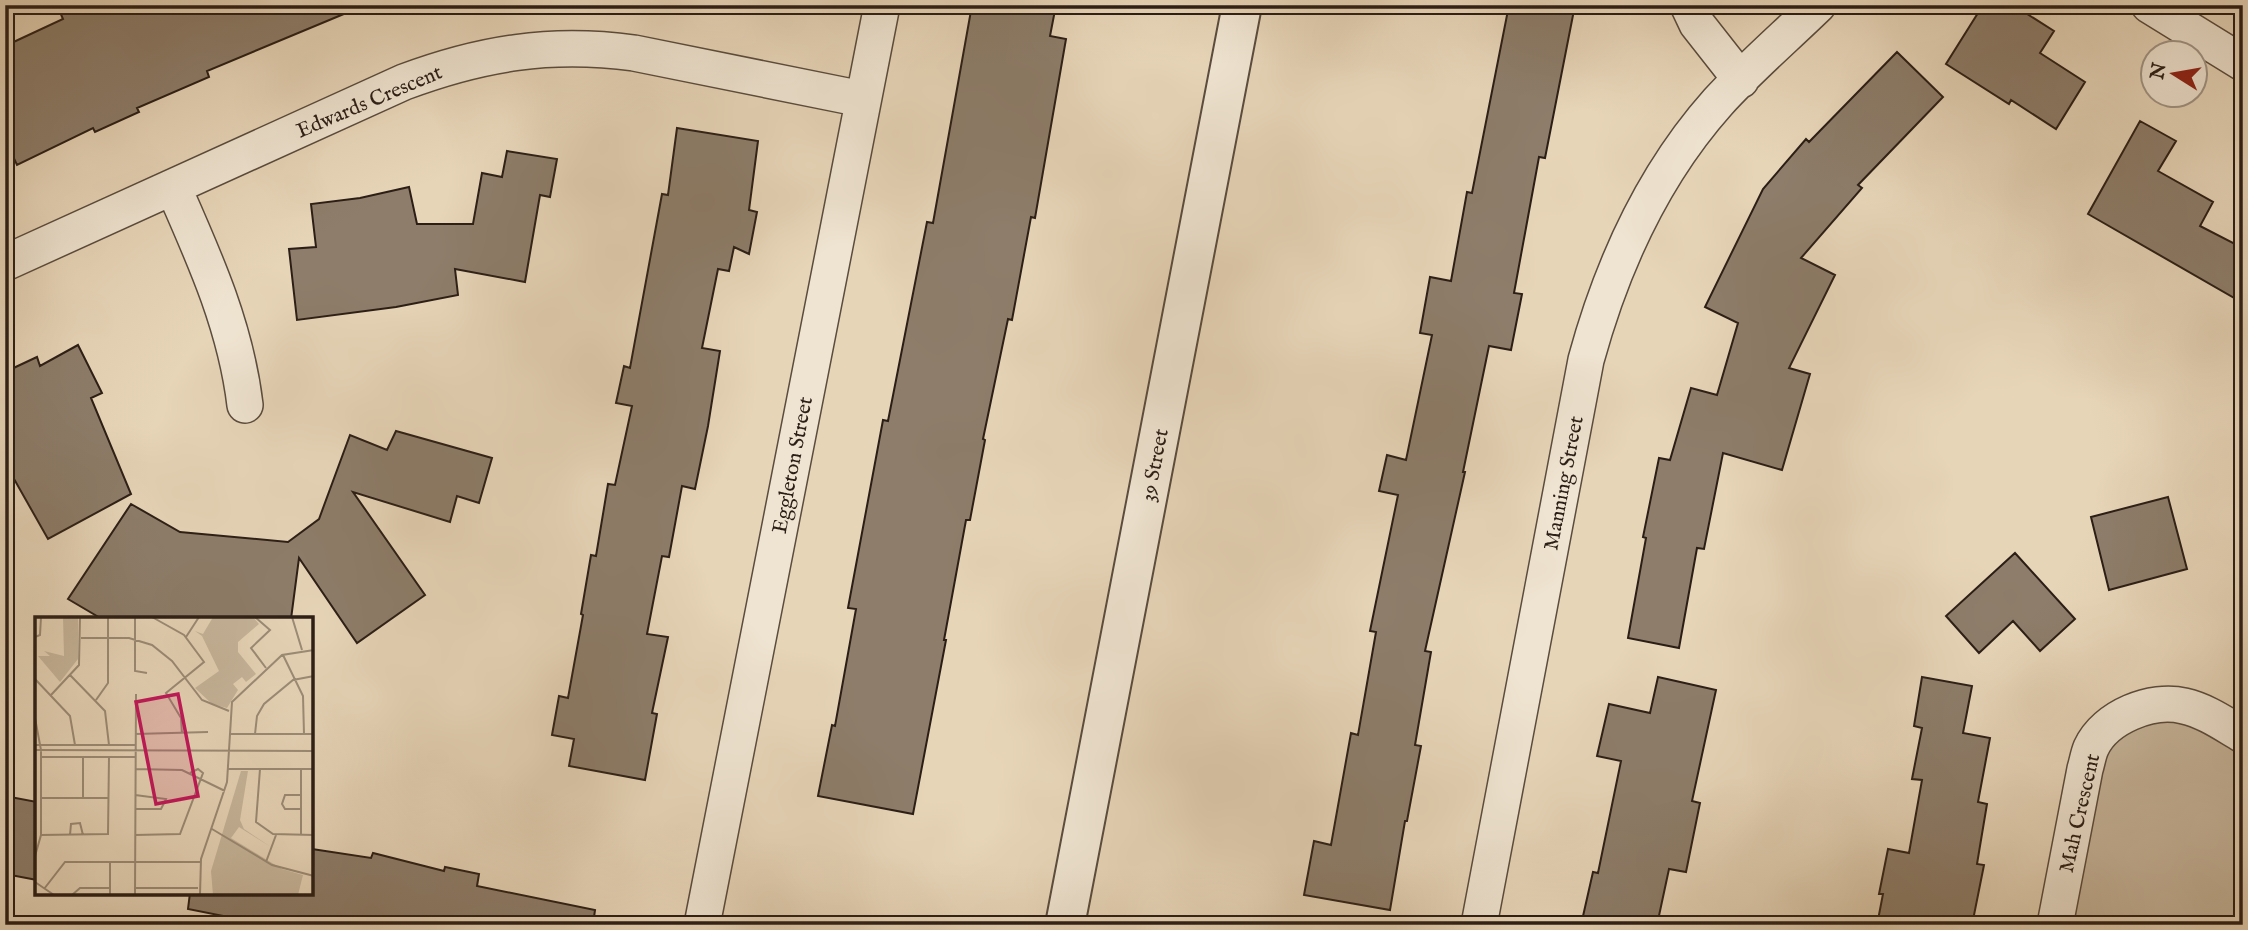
<svg xmlns="http://www.w3.org/2000/svg" width="2248" height="930" font-family="'IM FELL English',serif">
<style>
.green{fill:#c7b69c;stroke:#796a59;stroke-width:2}
.building{fill:#8d7d6a;stroke:#2b1e16;stroke-width:2}
.lines{fill:none;stroke-linecap:round;stroke-linejoin:round}
.minor-casing{stroke:#5a4c3e;stroke-width:38}
.tertiary-casing{stroke:#5a4c3e;stroke-width:42}
.minor{stroke:#efe4d1;stroke-width:35}
.tertiary{stroke:#efe4d1;stroke-width:38}
.labels{text-anchor:middle;stroke-width:5;stroke-linejoin:round;paint-order:stroke}
.street-label{font-size:21px;fill:#2b1e16;stroke:#efe4d1}
.inset-road{fill:none;stroke:#9c8c77;stroke-width:2}
.view{fill:#c2185b;fill-opacity:0.15;stroke:#c2185b;stroke-width:3.5}
.inset-edge{fill:none;stroke:#2b1e16;stroke-width:3.5}
</style>
<rect width="100%" height="100%" fill="#e7d5b8"/>
<filter id="stains"><feTurbulence type="fractalNoise" baseFrequency=".00286" numOctaves="4"/><feColorMatrix values="0 0 0 0 .2 0 0 0 0 .09 0 0 0 0 .02 0 0 0 .5 -.17"/></filter>
<radialGradient id="worn" r=".72"><stop offset=".6" stop-color="#630" stop-opacity="0"/><stop offset="1" stop-color="#630" stop-opacity=".3"/></radialGradient>
<path class="green" d="M 2131,713 L 2243,735 L 2243,925 L 2055,925 L 2085,769 Z"/>
<path class="building" d="M 57,5 L 363,5 L 363,6 L 207,71 L 209,77 L 137,108 L 139,112 L 95,132 L 93,128 L 17,165 L 5,139 L 5,46 L 63,19 Z
M 972,5 L 1056,5 L 1050,36 L 1066,39 L 1035,218 L 1031,217 L 1012,320 L 1008,319 L 983,439 L 985,440 L 970,520 L 966,520 L 944,640 L 946,640 L 913,814 L 818,796 L 832,725 L 835,726 L 856,609 L 848,608 L 883,420 L 888,421 L 927,222 L 933,223 Z
M 1509,5 L 1575,5 L 1545,158 L 1539,157 L 1514,293 L 1522,294 L 1511,350 L 1489,346 L 1463,472 L 1465,472 L 1425,651 L 1431,652 L 1415,745 L 1421,746 L 1407,821 L 1405,821 L 1390,910 L 1304,895 L 1314,841 L 1331,845 L 1351,733 L 1358,735 L 1376,632 L 1370,631 L 1398,495 L 1379,491 L 1387,455 L 1406,460 L 1432,335 L 1420,333 L 1430,277 L 1451,281 L 1467,192 L 1472,193 Z
M 1983,5 L 2013,5 L 2054,31 L 2040,53 L 2085,82 L 2056,129 L 2011,100 L 2009,104 L 1946,64 Z
M 1897,52 L 1943,97 L 1858,185 L 1862,188 L 1801,258 L 1835,275 L 1789,368 L 1810,374 L 1782,470 L 1723,453 L 1704,549 L 1697,548 L 1679,648 L 1628,638 L 1646,538 L 1643,537 L 1659,458 L 1670,460 L 1691,388 L 1717,395 L 1738,323 L 1705,307 L 1763,189 L 1806,139 L 1809,142 Z
M 2140,121 L 2176,141 L 2158,171 L 2213,202 L 2200,226 L 2243,248 L 2243,303 L 2088,214 Z
M 677,128 L 758,141 L 749,210 L 757,212 L 749,254 L 734,247 L 729,271 L 718,269 L 702,348 L 720,351 L 708,426 L 695,489 L 682,486 L 669,557 L 662,556 L 647,634 L 668,637 L 652,713 L 657,714 L 645,780 L 569,766 L 574,739 L 552,735 L 559,696 L 568,698 L 583,615 L 581,614 L 591,555 L 596,556 L 608,484 L 615,485 L 632,406 L 616,403 L 624,366 L 630,368 L 662,194 L 668,195 Z
M 507,151 L 557,159 L 550,197 L 540,195 L 525,282 L 455,269 L 458,295 L 396,307 L 297,320 L 289,249 L 316,247 L 311,204 L 360,198 L 409,187 L 417,224 L 473,224 L 482,173 L 502,177 Z
M 78,345 L 102,393 L 91,398 L 131,494 L 48,539 L 5,463 L 5,372 L 37,357 L 40,366 Z
M 396,431 L 492,458 L 479,503 L 457,496 L 450,522 L 353,492 L 425,595 L 357,643 L 299,558 L 291,619 L 102,619 L 68,599 L 131,504 L 180,532 L 288,542 L 319,519 L 350,435 L 387,450 Z
M 2168,497 L 2187,569 L 2109,590 L 2091,517 Z
M 2015,553 L 2075,619 L 2040,651 L 2013,621 L 1979,653 L 1946,616 Z
M 1658,677 L 1716,690 L 1692,801 L 1700,803 L 1686,872 L 1669,869 L 1657,925 L 1581,925 L 1593,872 L 1598,873 L 1621,761 L 1597,756 L 1609,704 L 1650,713 Z
M 1922,677 L 1972,686 L 1963,733 L 1990,738 L 1978,802 L 1987,804 L 1977,864 L 1984,865 L 1972,925 L 1877,925 L 1883,894 L 1879,894 L 1888,849 L 1909,853 L 1922,780 L 1912,779 L 1922,728 L 1914,726 Z
M 5,796 L 37,802 L 37,880 L 5,874 Z
M 312,849 L 371,858 L 373,853 L 444,871 L 445,867 L 479,874 L 477,886 L 595,910 L 593,925 L 269,925 L 188,909 L 190,893 L 312,893 Z"/>
<g class="lines">
<defs>
<path id="minor" d="M 1688,5 L 1697,24 L 1741,80
M 2149,5 L 2243,63
M 174,189 C 205,259 236,328 245,405
M 5,263 L 404,82 C 482,53 550,42 634,53 L 862,99
M 702,925 L 882,5
M 1479,925 L 1586,360 C 1612,265 1652,176 1718,102 C 1749,68 1785,37 1818,5
M 2055,925 L 2085,769 C 2087,763 2088,755 2091,748 C 2105,717 2152,698 2184,706 C 2206,711 2224,724 2243,735"/>
<path id="tertiary" d="M 1065,925 L 1242,5"/>
</defs>
<use href="#minor" class="minor-casing"/>
<use href="#tertiary" class="tertiary-casing"/>
<use href="#minor" class="minor"/>
<use href="#tertiary" class="tertiary"/>
</g>
<g class="labels">
<g class="street-label">
<text transform="translate(369 101) rotate(-23)" y="7">Edwards Crescent</text>
<text transform="translate(792 465) rotate(-79)" y="7">Eggleton Street</text>
<text transform="translate(1154 465) rotate(-79)" y="7">39 Street</text>
<text transform="translate(1563 483) rotate(-79)" y="7">Manning Street</text>
<text transform="translate(2079 813) rotate(-77)" y="7">Mah Crescent</text>
</g>
</g>
<g transform="translate(35 617)">
<rect width="278" height="278" fill="#e7d5b8"/>
<path d="M 28,0 L 43,0 L 43,42 L 25,65 L 3,39 L 15,39 L 9,34 L 29,39 ZM 178,0 L 218,0 L 224,7 L 203,25 L 203,35 L 221,57 L 211,65 L 207,60 L 198,67 L 203,73 L 192,91 L 177,87 L 160,71 L 184,54 L 167,19 L 160,14 L 168,17 ZM 206,154 L 213,154 L 205,203 L 209,212 L 236,230 L 204,210 L 196,221 L 247,252 L 268,258 L 263,278 L 178,278 L 176,254 Z" fill="#c7b69c"/>
<path class="inset-road" d="M 100,0 L 100,54 L 112,56M 117,0 L 149,18 L 169,45 L 131,76 L 146,101 L 147,117M 220,0 L 235,13 L 216,31 L 231,51M 257,0 L 267,33M 0,20 L 5,18 L 6,0M 151,20 L 164,0M 46,21 L 94,21 L 117,28 L 137,44 L 167,83 L 194,94M 248,38 L 268,79 L 269,117M 35,58 L 70,94 L 74,128M 0,62 L 35,99 L 40,128M 16,78 L 44,48 L 45,0M 61,83 L 73,66 L 73,0M 0,101 L 6,133 L 6,218 L 0,239M 100,117 L 173,115M 194,117 L 279,117M 220,117 L 222,99 L 229,87 L 258,63 L 279,59M 0,128 L 100,128M 0,133 L 279,134M 6,140 L 100,140M 48,140 L 48,181M 100,152 L 147,153 L 190,174M 193,152 L 279,152M 225,152 L 221,205 L 238,217 L 279,218M 266,152 L 266,218M 6,181 L 73,181M 100,192 L 126,192 L 131,182 L 100,178M 265,192 L 250,192 L 247,187 L 250,178 L 266,178M 177,212 L 237,248 L 279,259M 6,218 L 73,217 L 74,140M 35,218 L 36,207 L 45,206 L 48,218M 100,218 L 145,217 L 168,156 L 163,152 L 155,156M 231,245 L 241,218M 0,265 L 19,278M 100,271 L 163,271M 9,272 L 30,245 L 165,245M 37,278 L 45,271 L 74,271M 75,278 L 75,245M 100,278 L 101,77M 165,278 L 166,242 L 192,165 L 197,85 L 247,38 L 279,33"/>
<path class="view" d="M 143,77 L 163,179 L 121,187 L 101,85 Z"/>
<rect width="278" height="278" class="inset-edge"/>
</g>
<rect width="2248" height="930" fill="none" stroke="#e7d5b8" stroke-width="28"/>
<rect x="7" y="7" width="2234" height="916" fill="none" stroke="#2b1e16" stroke-width="3.5"/>
<rect x="14" y="14" width="2220" height="902" fill="none" stroke="#2b1e16" stroke-width="2"/>
<g transform="translate(2174 74) rotate(281)"><circle r="33" fill="#efe4d1" stroke="#a19586" stroke-width="2"/>
<path d="M0-5L12 26L0 18L-12 26Z" fill="#8f2418"/>
<text y="-10" font-size="19" font-weight="bold" text-anchor="middle" fill="#2b1e16">N</text>
</g>
<rect width="100%" height="100%" filter="url(#stains)"/>
<rect width="100%" height="100%" fill="url(#worn)"/>
</svg>
